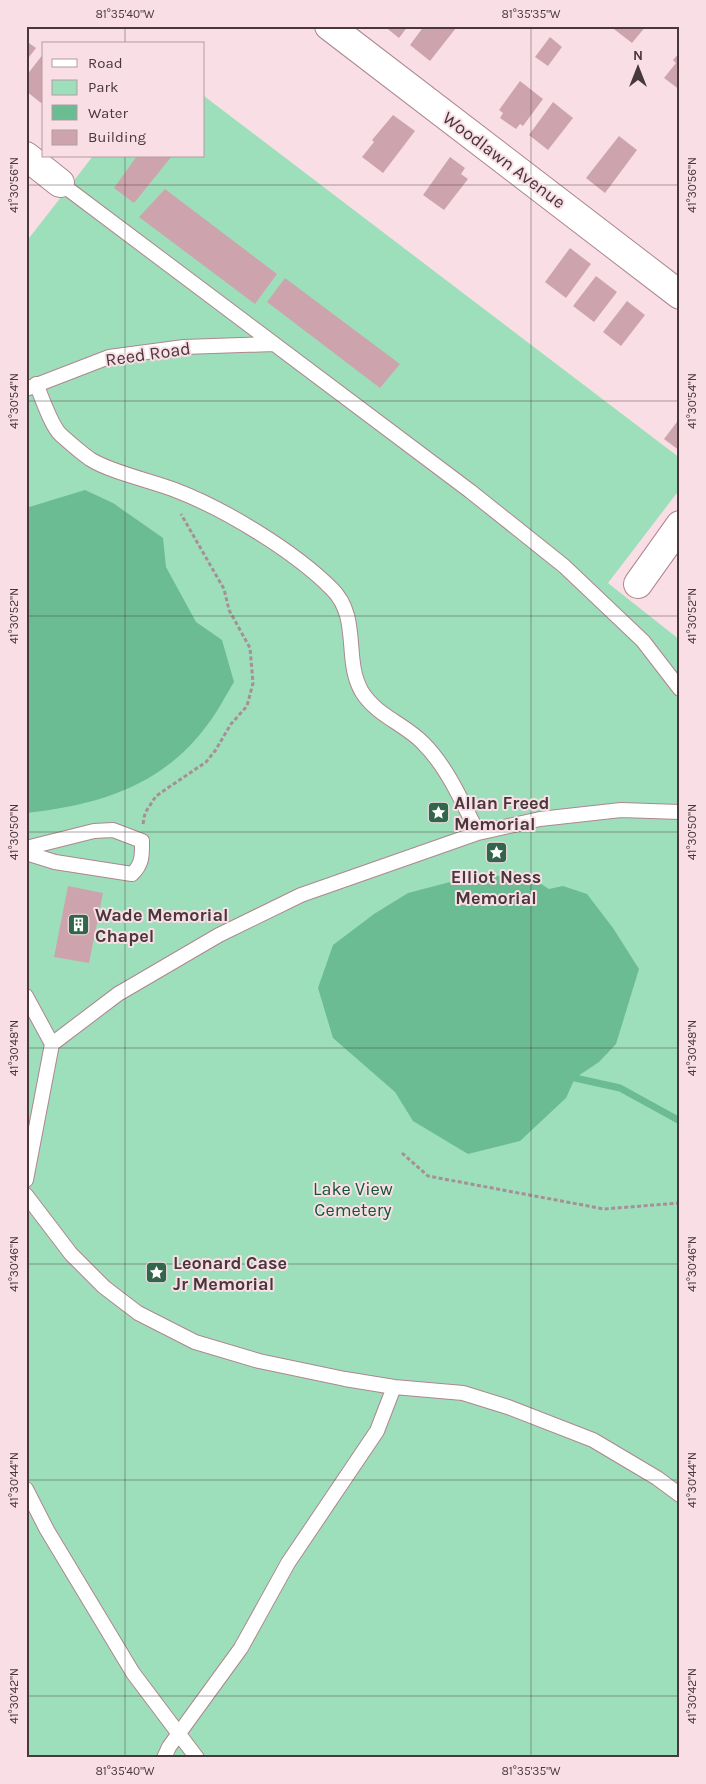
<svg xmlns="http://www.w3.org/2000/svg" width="706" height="1784" font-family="Karla,sans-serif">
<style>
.green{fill:#9ddfbb}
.water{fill:#6bbc92}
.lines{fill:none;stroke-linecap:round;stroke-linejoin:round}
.stream{stroke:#6bbc92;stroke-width:7}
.building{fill:#cda4ad}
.lane-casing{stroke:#ae868f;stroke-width:16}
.street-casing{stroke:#ae868f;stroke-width:30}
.path{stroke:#a69095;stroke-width:3;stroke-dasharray:4 2.5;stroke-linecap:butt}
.lane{stroke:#fff;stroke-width:14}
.street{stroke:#fff;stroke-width:28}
.ticks{fill:none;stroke:#48373b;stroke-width:1;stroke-opacity:0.45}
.labels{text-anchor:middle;stroke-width:4;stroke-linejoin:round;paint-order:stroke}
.street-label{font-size:18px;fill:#48373b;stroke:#f9dfe5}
.poi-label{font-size:18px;font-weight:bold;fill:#48373b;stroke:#f9dfe5;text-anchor:start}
.park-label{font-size:18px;fill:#155438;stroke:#f9dfe5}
.neatline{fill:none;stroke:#48373b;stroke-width:2}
.ticks-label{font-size:12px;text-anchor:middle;fill:#48373b}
</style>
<rect width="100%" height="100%" fill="#f9dfe5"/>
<path class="green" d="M 204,96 L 680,458 L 680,489 L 608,583 L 680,640 L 680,1758 L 26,1758 L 26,242 L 93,156 L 204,156 Z"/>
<path class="water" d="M 85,490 L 113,503 L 163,538 L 166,567 L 196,622 L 222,640 L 234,682 C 226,695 218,711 208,724 C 163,786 99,805 26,813 L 26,508 Z
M 477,875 L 530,877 L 549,889 L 563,886 L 587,894 L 613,928 L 639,969 L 616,1044 L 599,1062 L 575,1078 L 566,1098 L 520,1141 L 468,1154 L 413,1121 L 395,1092 L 333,1038 L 318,988 L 333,945 L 374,914 L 408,893 Z"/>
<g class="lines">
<path class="stream" d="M 575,1078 L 620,1088 L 680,1121"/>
</g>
<path class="building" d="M 384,26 L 408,26 L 399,38 Z
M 424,26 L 456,28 L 430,61 L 410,45 Z
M 610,26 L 646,26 L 632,43 Z
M 550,37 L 562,47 L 548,66 L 535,57 Z
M 26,41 L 36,48 L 26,61 Z
M 680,52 L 680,90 L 664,78 L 676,63 L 673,60 Z
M 44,53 L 44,100 L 41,103 L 26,91 L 26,76 Z
M 520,81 L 543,99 L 523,126 L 520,124 L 516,129 L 500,118 L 503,113 L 499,110 Z
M 553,102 L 573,118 L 548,150 L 529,135 Z
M 393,115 L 415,131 L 383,173 L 362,157 L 374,142 L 372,140 Z
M 619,136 L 637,150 L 605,193 L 586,178 Z
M 137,156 L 172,156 L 134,203 L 114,188 Z
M 450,157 L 465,168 L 461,174 L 468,179 L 444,210 L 423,195 Z
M 165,189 L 277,274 L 255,304 L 139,217 Z
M 570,248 L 591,264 L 566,298 L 545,282 Z
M 596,276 L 617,292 L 594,322 L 573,306 Z
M 285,278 L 400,364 L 380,388 L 267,302 Z
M 627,301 L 645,315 L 621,346 L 603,332 Z
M 680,418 L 680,451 L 664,439 Z
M 68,886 L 103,893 L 89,963 L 54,957 Z"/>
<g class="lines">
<defs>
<path id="lane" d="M 60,183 L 470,491 L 564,566 L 643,641 L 680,689
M 36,384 C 42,397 51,426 61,435 C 70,443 80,452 90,459 C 110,472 152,481 175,490 C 225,509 294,551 332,589 C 361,618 343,660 362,692 C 377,716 405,724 423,743 C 448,768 462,802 478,833
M 26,389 L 109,357 L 184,347 L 274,344
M 26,848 L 94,831 L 113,830 L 142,841 C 142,854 143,864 132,874 L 55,862 L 26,853
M 26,996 L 52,1044
M 26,1180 L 52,1044 L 118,994 L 219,935 L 301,895 L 478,833 L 540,819 L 621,810 L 680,812
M 26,1195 L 71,1254 L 104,1287 L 138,1313 L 195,1342 L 259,1361 L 345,1379 L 394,1387 L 463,1393 L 508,1407 L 593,1440 L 657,1478 L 680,1495
M 26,1489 L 47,1530 L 133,1673 L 197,1758
M 164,1758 L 169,1747 L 241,1648 L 288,1563 L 377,1431 L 394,1387"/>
<path id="street" d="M 329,26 L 680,295
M 26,156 L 60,183
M 638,584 L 680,525"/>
</defs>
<use href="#lane" class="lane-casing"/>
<use href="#street" class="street-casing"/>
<path class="path" d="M 143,824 L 145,813 L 156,796 L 206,762 L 215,751 L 231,724 L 247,706 L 253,683 L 250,648 L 229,610 L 224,589 L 181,514
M 402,1153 L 428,1176 L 604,1209 L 680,1203"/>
<use href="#lane" class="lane"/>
<use href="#street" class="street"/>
</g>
<path class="ticks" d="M 125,26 L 125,44M 531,26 L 531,1758M 125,156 L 125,1758M 26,185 L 680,185M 26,401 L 680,401M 26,616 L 680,616M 26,832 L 680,832M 26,1048 L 680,1048M 26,1264 L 680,1264M 26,1480 L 680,1480M 26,1696 L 680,1696"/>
<defs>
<symbol id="sight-square" viewBox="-11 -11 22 22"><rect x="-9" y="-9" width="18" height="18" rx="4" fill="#31664c" stroke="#f9dfe5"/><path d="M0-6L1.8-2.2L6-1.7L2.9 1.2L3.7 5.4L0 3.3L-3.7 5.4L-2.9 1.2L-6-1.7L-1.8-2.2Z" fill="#fff"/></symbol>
<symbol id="building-square" viewBox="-11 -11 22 22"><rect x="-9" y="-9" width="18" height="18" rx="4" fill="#31664c" stroke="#f9dfe5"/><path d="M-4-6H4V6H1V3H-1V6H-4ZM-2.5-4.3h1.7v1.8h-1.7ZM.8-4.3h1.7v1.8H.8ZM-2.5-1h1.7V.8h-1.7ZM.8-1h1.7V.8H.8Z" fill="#fff"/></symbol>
</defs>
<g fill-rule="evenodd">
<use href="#sight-square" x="426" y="800" width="25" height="25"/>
<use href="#sight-square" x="484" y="840" width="25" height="25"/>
<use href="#building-square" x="66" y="912" width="25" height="25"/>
<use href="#sight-square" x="144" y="1260" width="25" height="25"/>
</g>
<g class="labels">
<g class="street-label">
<text transform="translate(504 160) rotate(37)" y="6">Woodlawn Avenue</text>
<text transform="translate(148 354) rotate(-8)" y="6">Reed Road</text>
</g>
<g class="poi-label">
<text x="454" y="809">Allan Freed<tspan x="454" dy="21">Memorial</tspan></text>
<text x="496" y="883" text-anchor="middle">Elliot Ness<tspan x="496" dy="21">Memorial</tspan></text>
<text x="95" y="921">Wade Memorial<tspan x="95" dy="21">Chapel</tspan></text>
<text x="173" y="1269">Leonard Case<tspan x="173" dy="21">Jr Memorial</tspan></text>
</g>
<g class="park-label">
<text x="353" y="1195">Lake View<tspan x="353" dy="21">Cemetery</tspan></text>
</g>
</g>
<rect width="706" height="1784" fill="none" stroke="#f9dfe5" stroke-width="55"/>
<rect x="42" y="42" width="162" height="115" fill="#f9dfe5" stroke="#b29ca1"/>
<rect x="52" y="59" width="25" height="8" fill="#ffffff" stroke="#b29ca1"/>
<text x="88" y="68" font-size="15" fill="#48373b">Road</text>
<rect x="52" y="80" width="25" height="15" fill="#9ddfbb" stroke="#b29ca1"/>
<text x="88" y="92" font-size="15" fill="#48373b">Park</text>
<rect x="52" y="105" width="25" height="15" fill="#6bbc92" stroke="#b29ca1"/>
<text x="88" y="118" font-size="15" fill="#48373b">Water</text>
<rect x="52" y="130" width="25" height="15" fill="#cda4ad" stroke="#b29ca1"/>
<text x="88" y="142" font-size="15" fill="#48373b">Building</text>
<g transform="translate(638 68)" stroke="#f9dfe5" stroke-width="4" paint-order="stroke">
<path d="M0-4L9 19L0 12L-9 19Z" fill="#48373b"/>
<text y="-8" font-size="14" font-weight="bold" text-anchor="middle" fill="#48373b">N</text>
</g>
<rect x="28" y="28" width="650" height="1728" class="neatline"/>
<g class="ticks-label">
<text x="125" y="18">81°35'40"W</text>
<text x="531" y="18">81°35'35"W</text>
<text transform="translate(14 185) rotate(-90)" y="4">41°30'56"N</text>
<text transform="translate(692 185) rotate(-90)" y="4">41°30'56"N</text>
<text transform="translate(14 401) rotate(-90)" y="4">41°30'54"N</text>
<text transform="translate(692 401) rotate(-90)" y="4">41°30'54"N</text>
<text transform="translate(14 616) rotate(-90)" y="4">41°30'52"N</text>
<text transform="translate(692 616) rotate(-90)" y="4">41°30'52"N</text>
<text transform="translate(14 832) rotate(-90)" y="4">41°30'50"N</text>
<text transform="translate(692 832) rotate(-90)" y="4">41°30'50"N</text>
<text transform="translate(14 1048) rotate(-90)" y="4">41°30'48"N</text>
<text transform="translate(692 1048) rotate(-90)" y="4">41°30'48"N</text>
<text transform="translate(14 1264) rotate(-90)" y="4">41°30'46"N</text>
<text transform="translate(692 1264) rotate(-90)" y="4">41°30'46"N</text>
<text transform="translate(14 1480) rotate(-90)" y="4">41°30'44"N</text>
<text transform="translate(692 1480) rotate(-90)" y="4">41°30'44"N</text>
<text transform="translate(14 1696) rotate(-90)" y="4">41°30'42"N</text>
<text transform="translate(692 1696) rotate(-90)" y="4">41°30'42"N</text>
<text x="125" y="1775">81°35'40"W</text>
<text x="531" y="1775">81°35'35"W</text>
</g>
</svg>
